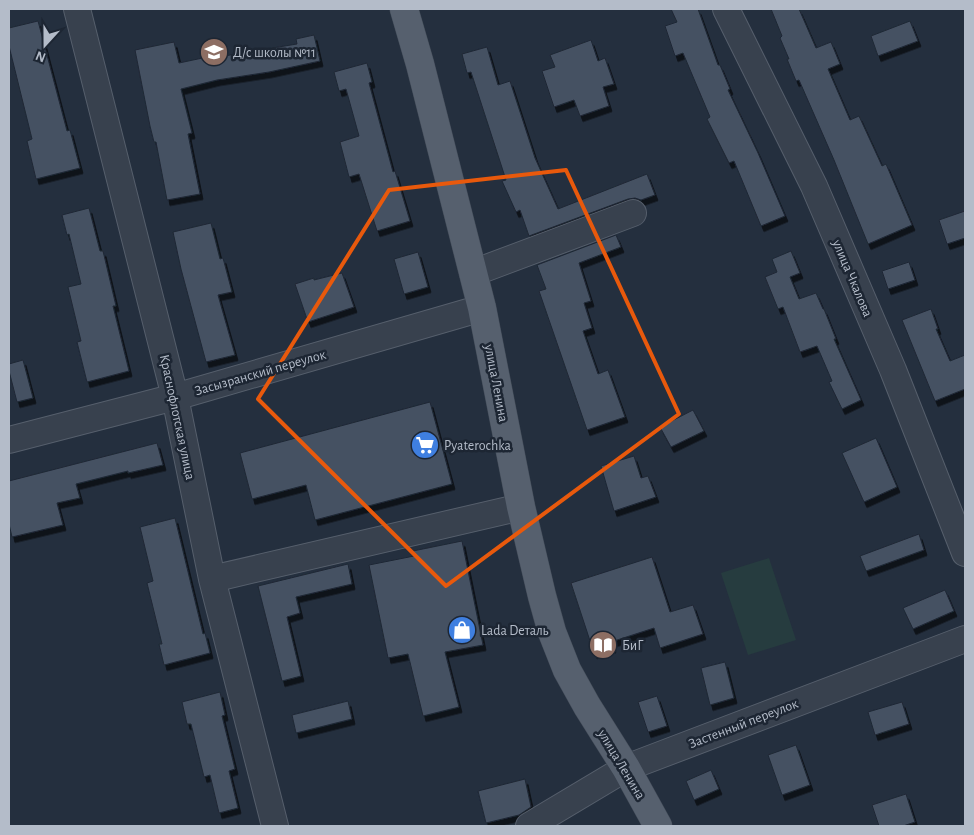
<svg xmlns="http://www.w3.org/2000/svg" width="974" height="835" font-family="'Alegreya Sans',sans-serif">
<style>
.pitch{fill:#263c3f}
.building{fill:#455162;stroke:#1f2835;filter:url(#shadow)}
.lines{fill:none;stroke-linecap:round;stroke-linejoin:round}
.minor-casing{stroke:#565f6c;stroke-width:28}
.major-casing{stroke:#414a57;stroke-width:29}
.minor{stroke:#38414e;stroke-width:26}
.major{stroke:#56606e;stroke-width:28}
.marked{fill:none;stroke:#e8590c;stroke-width:4;stroke-linejoin:round}
.labels{text-anchor:middle;stroke-width:5;stroke-linejoin:round;paint-order:stroke}
.poi-label{font-size:14px;fill:#b4bcc9;stroke:#1d2633;text-anchor:start}
.street-label{font-size:14px;fill:#b4bcc9;stroke:#1d2633}
</style>
<defs>
<filter id="shadow"><feDropShadow dx="3" dy="5.5" stdDeviation="0" flood-color="#0009"/></filter>
</defs>
<rect width="100%" height="100%" fill="#242f3e"/>
<path class="pitch" d="M 769,558 L 796,640 L 748,655 L 721,573 Z"/>
<path class="building" d="M 671,9 L 698,9 L 718,65 L 720,65 L 730,89 L 728,90 L 758,153 L 785,216 L 761,226 L 734,161 L 729,163 L 707,119 L 710,117 L 683,53 L 675,56 L 665,26 L 677,22 Z
M 771,9 L 799,9 L 816,48 L 831,42 L 840,64 L 828,69 L 850,120 L 859,116 L 882,166 L 886,164 L 912,225 L 868,244 L 834,160 L 799,80 L 796,81 L 787,59 L 789,59 L 780,38 L 782,36 Z
M 38,21 L 67,131 L 70,130 L 80,168 L 36,179 L 27,141 L 32,139 L 9,46 L 9,28 Z
M 910,21 L 918,41 L 878,56 L 871,36 Z
M 314,35 L 320,61 L 269,72 L 217,80 L 181,89 L 192,133 L 188,134 L 200,194 L 167,200 L 156,142 L 154,142 L 150,126 L 135,50 L 174,42 L 179,63 L 212,56 L 212,58 L 297,44 L 296,39 Z
M 591,40 L 598,61 L 605,58 L 614,84 L 603,87 L 609,106 L 580,116 L 574,100 L 554,107 L 542,71 L 555,67 L 550,55 Z
M 487,47 L 498,85 L 510,81 L 535,158 L 558,209 L 647,174 L 655,195 L 641,200 L 635,198 L 628,199 L 529,236 L 520,210 L 516,212 L 502,181 L 506,180 L 471,72 L 467,73 L 462,54 Z
M 367,63 L 372,82 L 369,83 L 393,172 L 395,171 L 410,221 L 377,231 L 359,174 L 349,177 L 340,142 L 359,136 L 346,89 L 339,91 L 334,72 Z
M 89,208 L 100,251 L 103,251 L 116,306 L 113,306 L 129,371 L 87,382 L 77,342 L 81,341 L 68,287 L 81,284 L 69,234 L 67,235 L 62,215 Z
M 965,211 L 965,238 L 947,244 L 939,220 Z
M 211,223 L 220,259 L 223,258 L 232,292 L 218,295 L 235,355 L 206,362 L 181,269 L 173,232 Z
M 616,235 L 621,247 L 579,263 L 591,301 L 584,303 L 592,328 L 583,331 L 598,374 L 608,370 L 625,417 L 587,430 L 539,291 L 546,289 L 537,265 Z
M 791,251 L 800,273 L 790,277 L 799,299 L 816,293 L 823,309 L 824,309 L 836,339 L 834,339 L 861,400 L 842,409 L 829,382 L 832,381 L 817,346 L 800,352 L 783,307 L 778,309 L 765,277 L 777,272 L 772,259 Z
M 418,252 L 428,287 L 404,294 L 394,259 Z
M 909,262 L 915,280 L 888,289 L 882,271 Z
M 342,273 L 354,307 L 308,322 L 295,284 L 314,278 L 314,280 Z
M 931,309 L 938,329 L 936,329 L 950,361 L 965,355 L 965,389 L 935,401 L 902,320 Z
M 23,360 L 33,398 L 17,402 L 9,371 L 9,364 Z
M 430,402 L 452,484 L 315,520 L 306,485 L 252,499 L 240,453 Z
M 693,410 L 704,431 L 671,447 L 660,427 Z
M 876,438 L 897,487 L 864,502 L 842,453 Z
M 157,443 L 163,465 L 128,473 L 128,471 L 76,484 L 80,498 L 57,503 L 63,525 L 12,537 L 9,524 L 9,481 Z
M 634,456 L 641,478 L 648,476 L 656,497 L 614,511 L 601,466 Z
M 175,518 L 203,634 L 205,633 L 210,653 L 164,665 L 159,644 L 162,644 L 147,583 L 153,581 L 140,527 Z
M 919,534 L 924,550 L 866,571 L 860,556 Z
M 462,541 L 483,645 L 445,652 L 459,707 L 423,716 L 408,654 L 388,658 L 369,565 L 414,556 L 413,551 Z
M 652,557 L 670,612 L 693,605 L 703,634 L 660,648 L 654,628 L 611,642 L 613,647 L 594,653 L 571,583 Z
M 348,564 L 352,584 L 296,597 L 300,613 L 287,617 L 301,676 L 282,681 L 258,586 Z
M 945,590 L 954,611 L 913,629 L 903,608 Z
M 725,662 L 734,698 L 710,705 L 701,668 Z
M 220,692 L 225,715 L 222,716 L 235,769 L 229,771 L 238,808 L 219,813 L 210,775 L 204,777 L 191,724 L 187,724 L 182,702 Z
M 657,696 L 667,726 L 648,732 L 638,702 Z
M 348,701 L 352,719 L 296,733 L 292,715 Z
M 902,702 L 909,724 L 875,735 L 868,712 Z
M 796,745 L 810,785 L 782,795 L 768,755 Z
M 711,770 L 719,789 L 694,800 L 686,781 Z
M 525,779 L 531,807 L 519,815 L 486,823 L 478,791 Z
M 906,794 L 915,822 L 903,826 L 879,826 L 872,805 Z"/>
<g class="lines">
<defs>
<path id="minor" d="M 77,9 L 175,397 L 212,579 L 275,826
M 726,9 L 814,186 L 893,370 L 965,553
M 473,273 L 633,213
M 9,440 L 175,397 L 482,308
M 212,579 L 521,507
M 529,826 L 626,768 L 965,639"/>
<path id="major" d="M 404,9 L 420,64 L 482,308 L 521,507 L 542,596 L 552,632 L 567,670 L 587,706 L 626,768 L 658,826"/>
</defs>
<use href="#minor" class="minor-casing"/>
<use href="#major" class="major-casing"/>
<use href="#minor" class="minor"/>
<use href="#major" class="major"/>
</g>
<path class="marked" d="M 566,170 L 679,414 L 446,586 L 258,399 L 389,190 Z"/>
<defs>
<symbol id="school-disc" viewBox="-11 -11 22 22"><circle r="9.5" fill="#8d6e63" stroke="#1d2633"/><path d="M0-5L7-2L0 1L-7-2ZM-4 1L0 2.5L4 1V4Q0 6-4 4Z" fill="#fff"/></symbol>
<symbol id="supermarket-disc" viewBox="-11 -11 22 22"><circle r="9.5" fill="#3f7fe0" stroke="#1d2633"/><path d="M-6-5.5h2.5l.6 2H6L4.5 2H-2.5L-4.4-4H-6ZM-1.5 3.2a1.3 1.3 0 1 0 .1 0ZM3 3.2a1.3 1.3 0 1 0 .1 0Z" fill="#fff"/></symbol>
<symbol id="shop-disc" viewBox="-11 -11 22 22"><circle r="9.5" fill="#3f7fe0" stroke="#1d2633"/><path d="M-5-2.5h2.3a2.7 3.5 0 0 1 5.4 0H5L5.5 6h-11ZM-1.5-2.5h3a1.5 2.3 0 0 0-3 0Z" fill="#fff"/></symbol>
<symbol id="library-disc" viewBox="-11 -11 22 22"><circle r="9.5" fill="#8d6e63" stroke="#1d2633"/><path d="M-6-4Q-3-5.5-.7-3.5V5Q-3 3-6 4ZM6-4Q3-5.5 .7-3.5V5Q3 3 6 4Z" fill="#fff"/></symbol>
</defs>
<g fill-rule="evenodd">
<use href="#school-disc" x="198" y="36" width="32" height="32"/>
<use href="#supermarket-disc" x="409" y="429" width="32" height="32"/>
<use href="#shop-disc" x="446" y="614" width="32" height="32"/>
<use href="#library-disc" x="587" y="629" width="32" height="32"/>
</g>
<g class="labels">
<g class="poi-label">
<text x="233" y="57">Д/с школы №11</text>
<text x="444" y="450">Pyaterochka</text>
<text x="481" y="635">Lada Dеталь</text>
<text x="622" y="650">БиГ</text>
</g>
<g class="street-label">
<text transform="translate(853 278) rotate(67)" y="5">улица Чкалова</text>
<text transform="translate(260 372) rotate(-16)" y="5">Засызранский переулок</text>
<text transform="translate(497 383) rotate(79)" y="5">улица Ленина</text>
<text transform="translate(178 417) rotate(78)" y="5">Краснофлотская улица</text>
<text transform="translate(743 723) rotate(-21)" y="5">Застенный переулок</text>
<text transform="translate(622 764) rotate(59)" y="5">улица Ленина</text>
</g>
</g>
<rect width="974" height="835" fill="none" stroke="#b4bcc9" stroke-width="20"/>
<g transform="translate(45 45) rotate(201)" stroke="#1d2633" stroke-width="4" paint-order="stroke">
<path d="M0-4L9 19L0 12L-9 19Z" fill="#b4bcc9"/>
<text y="-8" font-size="14" font-weight="bold" text-anchor="middle" fill="#b4bcc9">N</text>
</g>
</svg>
